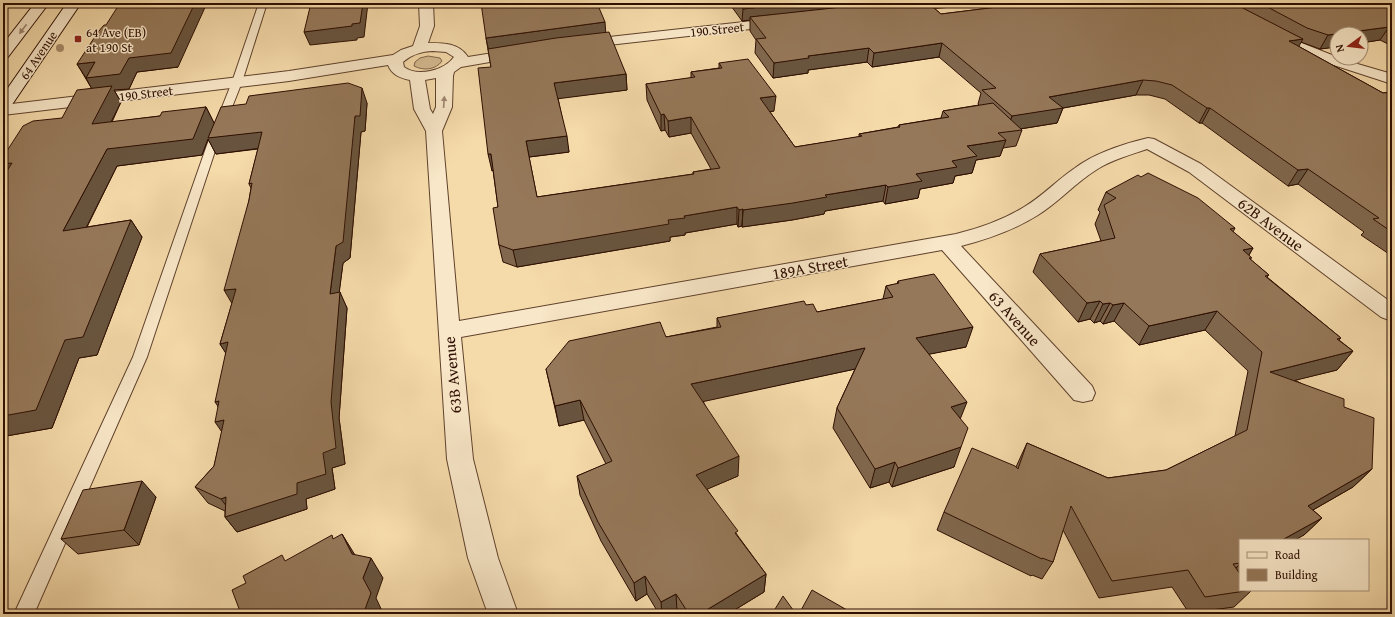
<svg xmlns="http://www.w3.org/2000/svg" width="1395" height="617" font-family="'Gentium Book Plus',serif">
<style>
.green{fill:#d3b78d;stroke:#806247}
.lines{fill:none;stroke-linecap:round;stroke-linejoin:round}
.service-casing{stroke:#5f412b;stroke-width:2}
.minor-casing{stroke:#5f412b;stroke-width:2}
.secondary-casing{stroke:#2d0e01;stroke-width:2}
.service{fill:#f8e7c8;fill-rule:evenodd}
.minor{fill:#f8e7c8;fill-rule:evenodd}
.secondary{fill:#f8e7c8;fill-rule:evenodd}
.tree{fill:#a78a68}
.wall{fill:#80674d;stroke:#2d0e01}
.shaded-wall{fill:#68543e;stroke:#2d0e01}
.building{fill:#957859;stroke:#2d0e01}
.oneway{fill:#9d856e}
.poi-dot{fill:#8f2418;stroke:#f8e7c8;stroke-width:1.5}
.labels{text-anchor:middle;stroke-width:3;stroke-linejoin:round;paint-order:stroke}
.far-street-label{font-size:13px;fill:#2d0e01;stroke:#f8e7c8}
.far-poi-label{font-size:13px;fill:#2d0e01;stroke:#f8e7c8;text-anchor:start}
.street-label{font-size:16px;fill:#2d0e01;stroke:#f8e7c8}
</style>
<rect width="100%" height="100%" fill="#f5daaa"/>
<filter id="stains"><feTurbulence type="fractalNoise" baseFrequency=".005" numOctaves="4"/><feColorMatrix values="0 0 0 0 .2 0 0 0 0 .09 0 0 0 0 .02 0 0 0 .5 -.17"/></filter>
<radialGradient id="worn" r=".72"><stop offset=".6" stop-color="#630" stop-opacity="0"/><stop offset="1" stop-color="#630" stop-opacity=".3"/></radialGradient>
<path class="green" d="M 428,56 L 440,58 L 442,61 C 436,70 423,71 414,66 L 415,62 L 420,58 Z"/>
<g class="lines">
<defs>
<path id="service" d="M 259,3 L 267,3 L 242,82 L 217,145 L 147,357 L 34,614 L 14,614 L 133,357 L 207,145 L 232,82 Z"/>
<path id="minor" d="M 419,3 L 433,3 L 434,26 L 428,43 C 444,43 459,43 468,57 L 518,49 L 523,50 L 525,53 L 523,56 L 518,57 L 461,67 L 454,72 L 453,76 L 452,107 L 442,131 L 459,321 L 956,234 C 980,228 1003,220 1024,207 C 1043,196 1057,180 1075,168 C 1095,153 1123,144 1148,138 L 1154,139 L 1201,164 L 1392,303 L 1392,319 L 1389,320 L 1381,317 L 1189,172 L 1147,149 C 1130,155 1111,160 1096,170 C 1075,183 1059,202 1038,215 C 1014,230 988,239 961,246 L 1092,386 L 1095,393 L 1092,400 L 1083,402 L 1074,400 L 942,250 L 461,337 L 473,459 L 498,558 L 518,614 L 488,614 L 468,558 L 447,459 L 426,131 L 414,109 L 410,80 C 400,78 392,75 388,65 L 289,81 L 3,115 L 3,105 L 289,71 L 393,55 L 401,50 L 413,46 L 420,26 ZM 433,51 L 446,52 L 454,57 C 444,71 417,77 404,67 L 403,62 C 411,55 422,51 433,51 ZM 436,78 L 436,107 L 433,114 L 430,109 L 425,80 Z
M 910,3 L 953,3 L 951,6 L 946,7 L 900,12 L 895,11 L 893,8 L 895,5 Z
M 780,18 L 785,19 L 787,22 L 785,25 L 582,48 L 577,47 L 575,44 L 577,41 L 582,40 Z
M 1279,34 L 1337,57 L 1337,58 L 1392,74 L 1392,84 L 1315,59 L 1274,41 L 1272,38 L 1274,35 Z"/>
<path id="secondary" d="M 35,3 L 49,3 L 8,57 L 3,58 L 3,44 Z
M 67,3 L 81,3 L 9,109 L 3,111 L 3,95 Z"/>
</defs>
<use href="#service" class="service-casing"/>
<use href="#minor" class="minor-casing"/>
<use href="#secondary" class="secondary-casing"/>
<use href="#service" class="service"/>
<use href="#minor" class="minor"/>
<use href="#secondary" class="secondary"/>
</g>
<circle class="tree" cx="60" cy="48" r="4"/>
<path class="wall" d="M 729,3 L 928,3 L 941,14 L 1030,3 L 1392,3 L 1392,46 L 1380,40 L 1320,49 L 1301,42 L 1298,46 L 1383,93 L 1392,92 L 1392,256 L 1361,235 L 1364,232 L 1298,184 L 1288,186 L 1202,123 L 1199,123 L 1165,99 L 1149,95 L 1136,95 L 1063,108 L 1057,123 L 1020,129 L 1022,130 L 1016,146 L 1003,148 L 1000,156 L 976,160 L 972,173 L 955,176 L 953,183 L 920,189 L 918,198 L 885,204 L 883,201 L 825,211 L 824,214 L 792,220 L 742,227 L 742,226 L 738,227 L 737,224 L 685,233 L 685,235 L 670,237 L 670,241 L 517,267 L 503,262 L 499,245 L 498,207 L 493,170 L 492,171 L 491,67 L 486,38 L 605,32 L 626,74 L 627,90 L 558,98 L 569,152 L 529,157 L 537,197 L 693,174 L 693,172 L 711,169 L 691,133 L 669,137 L 665,130 L 661,131 L 647,100 L 646,84 L 691,78 L 691,72 L 719,68 L 719,63 L 774,111 L 770,112 L 795,147 L 859,137 L 859,134 L 898,127 L 899,125 L 941,118 L 943,111 L 979,105 L 978,104 L 981,93 L 939,57 L 872,67 L 867,62 L 808,70 L 808,73 L 773,78 L 755,53 L 756,40 L 750,31 L 750,20 L 742,21 Z
M 77,64 L 178,67 L 137,72 L 129,89 L 114,90 L 121,102 L 112,122 L 160,116 L 206,107 L 214,123 L 367,103 L 365,131 L 361,132 L 350,258 L 343,263 L 339,292 L 347,308 L 339,418 L 345,464 L 332,468 L 335,489 L 306,499 L 307,509 L 237,532 L 225,517 L 225,511 L 208,503 L 195,487 L 214,466 L 222,432 L 218,406 L 226,353 L 220,344 L 232,303 L 251,188 L 249,184 L 258,149 L 216,154 L 208,139 L 202,155 L 117,166 L 87,227 L 131,220 L 142,237 L 97,355 L 79,358 L 52,428 L 6,436 L 3,442 L 3,177 L 62,118 L 92,89 Z
M 1106,192 L 1235,228 L 1233,232 L 1253,248 L 1249,255 L 1251,260 L 1269,275 L 1267,277 L 1341,338 L 1339,340 L 1353,351 L 1337,370 L 1295,380 L 1344,407 L 1372,469 L 1353,487 L 1313,510 L 1322,518 L 1304,535 L 1240,540 L 1240,571 L 1239,572 L 1252,590 L 1234,607 L 1189,613 L 1172,587 L 1099,598 L 1063,530 L 1053,562 L 1042,579 L 1032,575 L 1031,576 L 937,530 L 944,512 L 1016,467 L 1027,443 L 1108,478 L 1166,470 L 1235,436 L 1248,371 L 1205,330 L 1139,345 L 1114,321 L 1103,324 L 1100,321 L 1094,323 L 1090,319 L 1078,322 L 1033,272 L 1040,254 L 1101,241 L 1095,224 L 1100,212 L 1098,210 Z
M 898,281 L 966,347 L 929,354 L 960,419 L 954,467 L 892,487 L 889,482 L 870,488 L 833,428 L 837,408 L 855,369 L 703,401 L 738,476 L 707,489 L 738,536 L 766,574 L 764,592 L 728,614 L 679,614 L 677,611 L 672,614 L 659,614 L 647,594 L 636,601 L 601,541 L 580,495 L 577,476 L 606,464 L 584,420 L 559,426 L 546,369 L 666,337 L 717,327 L 717,318 L 806,305 L 817,312 L 883,299 L 886,286 L 897,284 Z
M 156,497 L 139,545 L 78,554 L 61,539 Z"/>
<path class="shaded-wall" d="M 195,3 L 207,3 L 178,67 L 137,72 L 129,89 L 114,90 L 121,102 L 102,140 L 92,124 L 94,93 L 86,78 L 129,58 Z
M 363,3 L 368,3 L 364,37 L 357,38 L 357,40 L 310,45 L 304,32 L 352,24 Z
M 793,3 L 898,3 L 750,17 L 750,20 L 742,21 L 743,9 Z
M 605,22 L 606,36 L 489,52 L 486,38 Z
M 1389,27 L 1380,40 L 1361,43 L 1361,34 L 1337,34 L 1337,47 L 1320,49 L 1328,35 Z
M 1303,39 L 1295,53 L 1289,41 Z
M 942,43 L 939,57 L 872,67 L 874,53 Z
M 869,48 L 867,62 L 808,70 L 808,73 L 773,78 L 774,63 L 808,56 Z
M 95,62 L 86,78 L 77,64 Z
M 626,74 L 627,90 L 556,99 L 554,83 Z
M 1143,80 L 1136,95 L 1063,108 L 1057,123 L 1007,131 L 1012,116 L 1049,97 Z
M 362,88 L 367,103 L 365,131 L 361,132 L 350,258 L 343,263 L 337,310 L 330,294 L 336,246 L 355,116 Z
M 776,96 L 774,111 L 759,114 L 760,98 Z
M 206,107 L 214,123 L 262,132 L 269,147 L 216,154 L 208,139 L 202,155 L 117,166 L 76,248 L 63,231 L 107,149 Z
M 1207,108 L 1210,108 L 1202,123 L 1199,123 Z
M 664,114 L 665,130 L 661,131 L 661,115 Z
M 691,117 L 691,133 L 669,137 L 668,121 Z
M 567,136 L 569,152 L 529,157 L 526,141 Z
M 1006,140 L 1000,156 L 976,160 L 972,173 L 955,176 L 953,183 L 920,189 L 918,198 L 885,204 L 888,187 L 916,174 L 952,161 L 967,146 Z
M 488,154 L 491,154 L 494,170 L 492,171 Z
M 12,163 L 10,182 L 3,172 L 3,164 Z
M 1308,169 L 1298,184 L 1288,186 L 1298,170 Z
M 886,185 L 883,201 L 825,211 L 824,214 L 792,220 L 742,227 L 743,210 L 825,195 Z
M 737,207 L 737,224 L 685,233 L 685,235 L 670,237 L 670,241 L 517,267 L 513,250 L 684,216 Z
M 743,209 L 742,226 L 738,227 L 739,210 Z
M 131,220 L 142,237 L 97,355 L 79,358 L 52,428 L 6,436 L 3,442 L 3,416 L 65,340 Z
M 1253,248 L 1242,267 L 1243,250 Z
M 236,289 L 234,307 L 224,290 Z
M 340,292 L 347,308 L 339,418 L 345,464 L 332,468 L 335,489 L 306,499 L 307,509 L 237,532 L 225,517 L 297,483 L 323,453 Z
M 1100,301 L 1090,319 L 1078,322 L 1087,303 Z
M 1110,303 L 1100,321 L 1094,323 L 1103,304 Z
M 1124,303 L 1114,321 L 1103,324 L 1113,305 Z
M 1217,311 L 1205,330 L 1139,345 L 1149,326 Z
M 973,327 L 966,347 L 910,358 L 916,338 Z
M 228,342 L 230,360 L 220,344 Z
M 865,348 L 860,368 L 692,404 L 691,384 Z
M 1353,351 L 1337,370 L 1256,390 L 1270,372 Z
M 580,400 L 584,420 L 559,426 L 555,406 Z
M 219,401 L 226,418 L 215,402 Z
M 967,402 L 959,422 L 951,407 Z
M 224,420 L 226,438 L 215,422 Z
M 961,447 L 954,467 L 892,487 L 898,468 Z
M 739,456 L 738,476 L 696,494 L 696,475 Z
M 895,462 L 889,482 L 870,488 L 875,469 Z
M 1372,469 L 1353,487 L 1290,523 L 1308,506 Z
M 142,481 L 156,497 L 139,545 L 124,530 Z
M 226,497 L 233,515 L 221,499 Z
M 1322,518 L 1304,535 L 1295,540 L 1282,540 Z
M 342,534 L 355,555 L 352,554 Z
M 371,558 L 383,578 L 376,598 L 383,613 L 383,614 L 360,614 L 363,578 Z
M 1240,564 L 1240,571 L 1224,580 Z
M 766,574 L 764,592 L 728,614 L 700,614 Z
M 645,576 L 647,594 L 636,601 L 634,583 Z
M 676,594 L 677,611 L 672,614 L 662,614 L 661,602 Z"/>
<path class="building" d="M 120,3 L 195,3 L 171,53 L 129,58 L 120,74 L 86,78 L 95,62 L 77,64 L 98,32 L 104,25 L 106,25 Z
M 311,3 L 363,3 L 360,23 L 352,24 L 352,26 L 304,32 Z
M 481,3 L 597,3 L 605,22 L 486,38 Z
M 739,3 L 793,3 L 743,9 Z
M 879,3 L 928,3 L 941,14 L 1030,3 L 1233,3 L 1303,39 L 1289,41 L 1383,93 L 1392,92 L 1392,232 L 1373,219 L 1379,218 L 1308,169 L 1298,170 L 1210,108 L 1207,108 L 1172,85 L 1156,81 L 1143,80 L 1049,97 L 1063,108 L 1012,116 L 982,90 L 996,88 L 942,43 L 874,53 L 869,48 L 808,56 L 809,58 L 774,63 L 756,39 L 766,38 L 750,17 Z
M 1260,3 L 1392,3 L 1392,28 L 1389,27 L 1328,35 L 1307,28 Z
M 609,32 L 626,74 L 554,83 L 567,136 L 526,141 L 537,197 L 694,174 L 693,172 L 720,168 L 691,117 L 668,121 L 664,114 L 661,115 L 646,84 L 695,77 L 691,72 L 722,68 L 719,63 L 748,59 L 776,96 L 760,98 L 795,147 L 862,136 L 859,134 L 900,127 L 899,125 L 949,117 L 943,111 L 993,103 L 1022,130 L 998,133 L 1006,140 L 967,146 L 977,156 L 952,161 L 957,167 L 916,174 L 922,181 L 888,187 L 886,185 L 825,195 L 827,197 L 793,203 L 743,210 L 743,209 L 739,210 L 737,207 L 684,216 L 685,218 L 668,220 L 669,224 L 513,250 L 499,245 L 493,208 L 498,207 L 491,154 L 488,154 L 478,68 L 491,67 L 488,49 L 556,38 Z
M 348,83 L 362,88 L 360,116 L 355,116 L 343,242 L 336,246 L 330,294 L 340,292 L 331,402 L 336,448 L 323,453 L 326,474 L 297,483 L 297,494 L 225,517 L 226,497 L 221,499 L 195,487 L 214,466 L 224,420 L 215,422 L 219,401 L 215,402 L 228,342 L 220,344 L 236,289 L 224,290 L 249,200 L 252,183 L 249,184 L 262,132 L 208,138 L 221,107 L 246,104 L 249,96 Z
M 112,86 L 92,124 L 160,116 L 162,112 L 206,107 L 193,139 L 107,149 L 63,231 L 131,220 L 83,337 L 65,340 L 36,410 L 3,416 L 3,177 L 12,163 L 3,164 L 3,157 L 23,126 L 33,121 L 62,118 L 77,90 Z
M 1148,173 L 1198,198 L 1235,228 L 1230,229 L 1253,248 L 1243,250 L 1252,258 L 1249,258 L 1269,275 L 1265,276 L 1341,338 L 1337,339 L 1353,351 L 1270,372 L 1344,399 L 1344,407 L 1374,418 L 1372,469 L 1308,506 L 1322,518 L 1282,540 L 1240,540 L 1240,563 L 1233,564 L 1240,574 L 1240,590 L 1252,590 L 1205,597 L 1188,570 L 1112,581 L 1071,506 L 1053,562 L 1042,558 L 1042,559 L 944,512 L 972,448 L 1015,466 L 1018,469 L 1027,443 L 1108,478 L 1166,470 L 1247,430 L 1262,352 L 1217,311 L 1149,326 L 1124,303 L 1113,305 L 1110,303 L 1103,304 L 1100,301 L 1087,303 L 1040,254 L 1115,238 L 1104,205 L 1116,198 L 1106,192 L 1138,175 L 1141,177 Z
M 934,274 L 973,327 L 916,338 L 967,402 L 951,407 L 968,428 L 961,447 L 898,468 L 895,462 L 875,469 L 837,408 L 865,348 L 691,384 L 739,456 L 696,475 L 738,531 L 735,533 L 766,574 L 700,614 L 689,614 L 676,594 L 661,602 L 645,576 L 634,583 L 598,522 L 577,476 L 612,461 L 580,400 L 555,406 L 546,369 L 569,341 L 660,322 L 666,337 L 721,327 L 717,318 L 804,301 L 806,305 L 813,304 L 817,312 L 893,297 L 886,286 L 899,283 L 898,281 Z
M 142,481 L 124,530 L 61,539 L 83,490 Z
M 342,534 L 352,554 L 371,558 L 363,578 L 371,593 L 364,612 L 360,614 L 241,614 L 232,590 L 246,583 L 243,576 L 282,555 L 285,561 L 332,535 L 333,539 Z
M 812,590 L 854,614 L 799,614 Z
M 783,596 L 796,614 L 772,614 Z"/>
<defs><path id="oneway-solid" d="M-6-.8H1V-3.2L6.5 0L1 3.2V.8H-6Z"/></defs>
<g class="oneway">
<use href="#oneway-solid" transform="translate(23 29) rotate(127)"/>
<use href="#oneway-solid" transform="translate(444 102) rotate(-86)"/>
</g>
<rect class="poi-dot" x="74" y="35" width="8" height="8" rx="2"/>
<g class="labels">
<g class="far-street-label">
<text transform="translate(717 29) rotate(-6)" y="5">190 Street</text>
<text transform="translate(38 55) rotate(-56)" y="5">64 Avenue</text>
<text transform="translate(146 93) rotate(-7)" y="5">190 Street</text>
</g>
<g class="far-poi-label">
<text x="86" y="37">64 Ave (EB)<tspan x="86" dy="15">at 190 St</tspan></text>
</g>
<g class="street-label">
<text transform="translate(1271 224) rotate(37)" y="6">62B Avenue</text>
<text transform="translate(810 267) rotate(-10)" y="6">189A Street</text>
<text transform="translate(1015 318) rotate(48)" y="6">63 Avenue</text>
<text transform="translate(452 375) rotate(-95)" y="6">63B Avenue</text>
</g>
</g>
<rect width="1395" height="617" fill="none" stroke="#f5daaa" stroke-width="16"/>
<rect x="4" y="4" width="1387" height="609" fill="none" stroke="#2d0e01" stroke-width="2"/>
<rect x="8" y="8" width="1379" height="601" fill="none" stroke="#2d0e01"/>
<rect x="1239" y="539" width="130" height="52" fill="#f8e7c8" stroke="#a79078"/>
<rect x="1247" y="552" width="20" height="6" fill="#f8e7c8" stroke="#a79078"/>
<text x="1275" y="559" font-size="12" fill="#2d0e01">Road</text>
<rect x="1247" y="569" width="20" height="12" fill="#957859" stroke="#a79078"/>
<text x="1275" y="579" font-size="12" fill="#2d0e01">Building</text>
<g transform="translate(1349 46) rotate(255)"><circle r="19" fill="#f8e7c8" stroke="#a79078"/>
<path d="M0-3L7 15L0 10L-7 15Z" fill="#8f2418"/>
<text y="-6" font-size="11" font-weight="bold" text-anchor="middle" fill="#2d0e01">N</text>
</g>
<rect width="100%" height="100%" filter="url(#stains)"/>
<rect width="100%" height="100%" fill="url(#worn)"/>
</svg>
